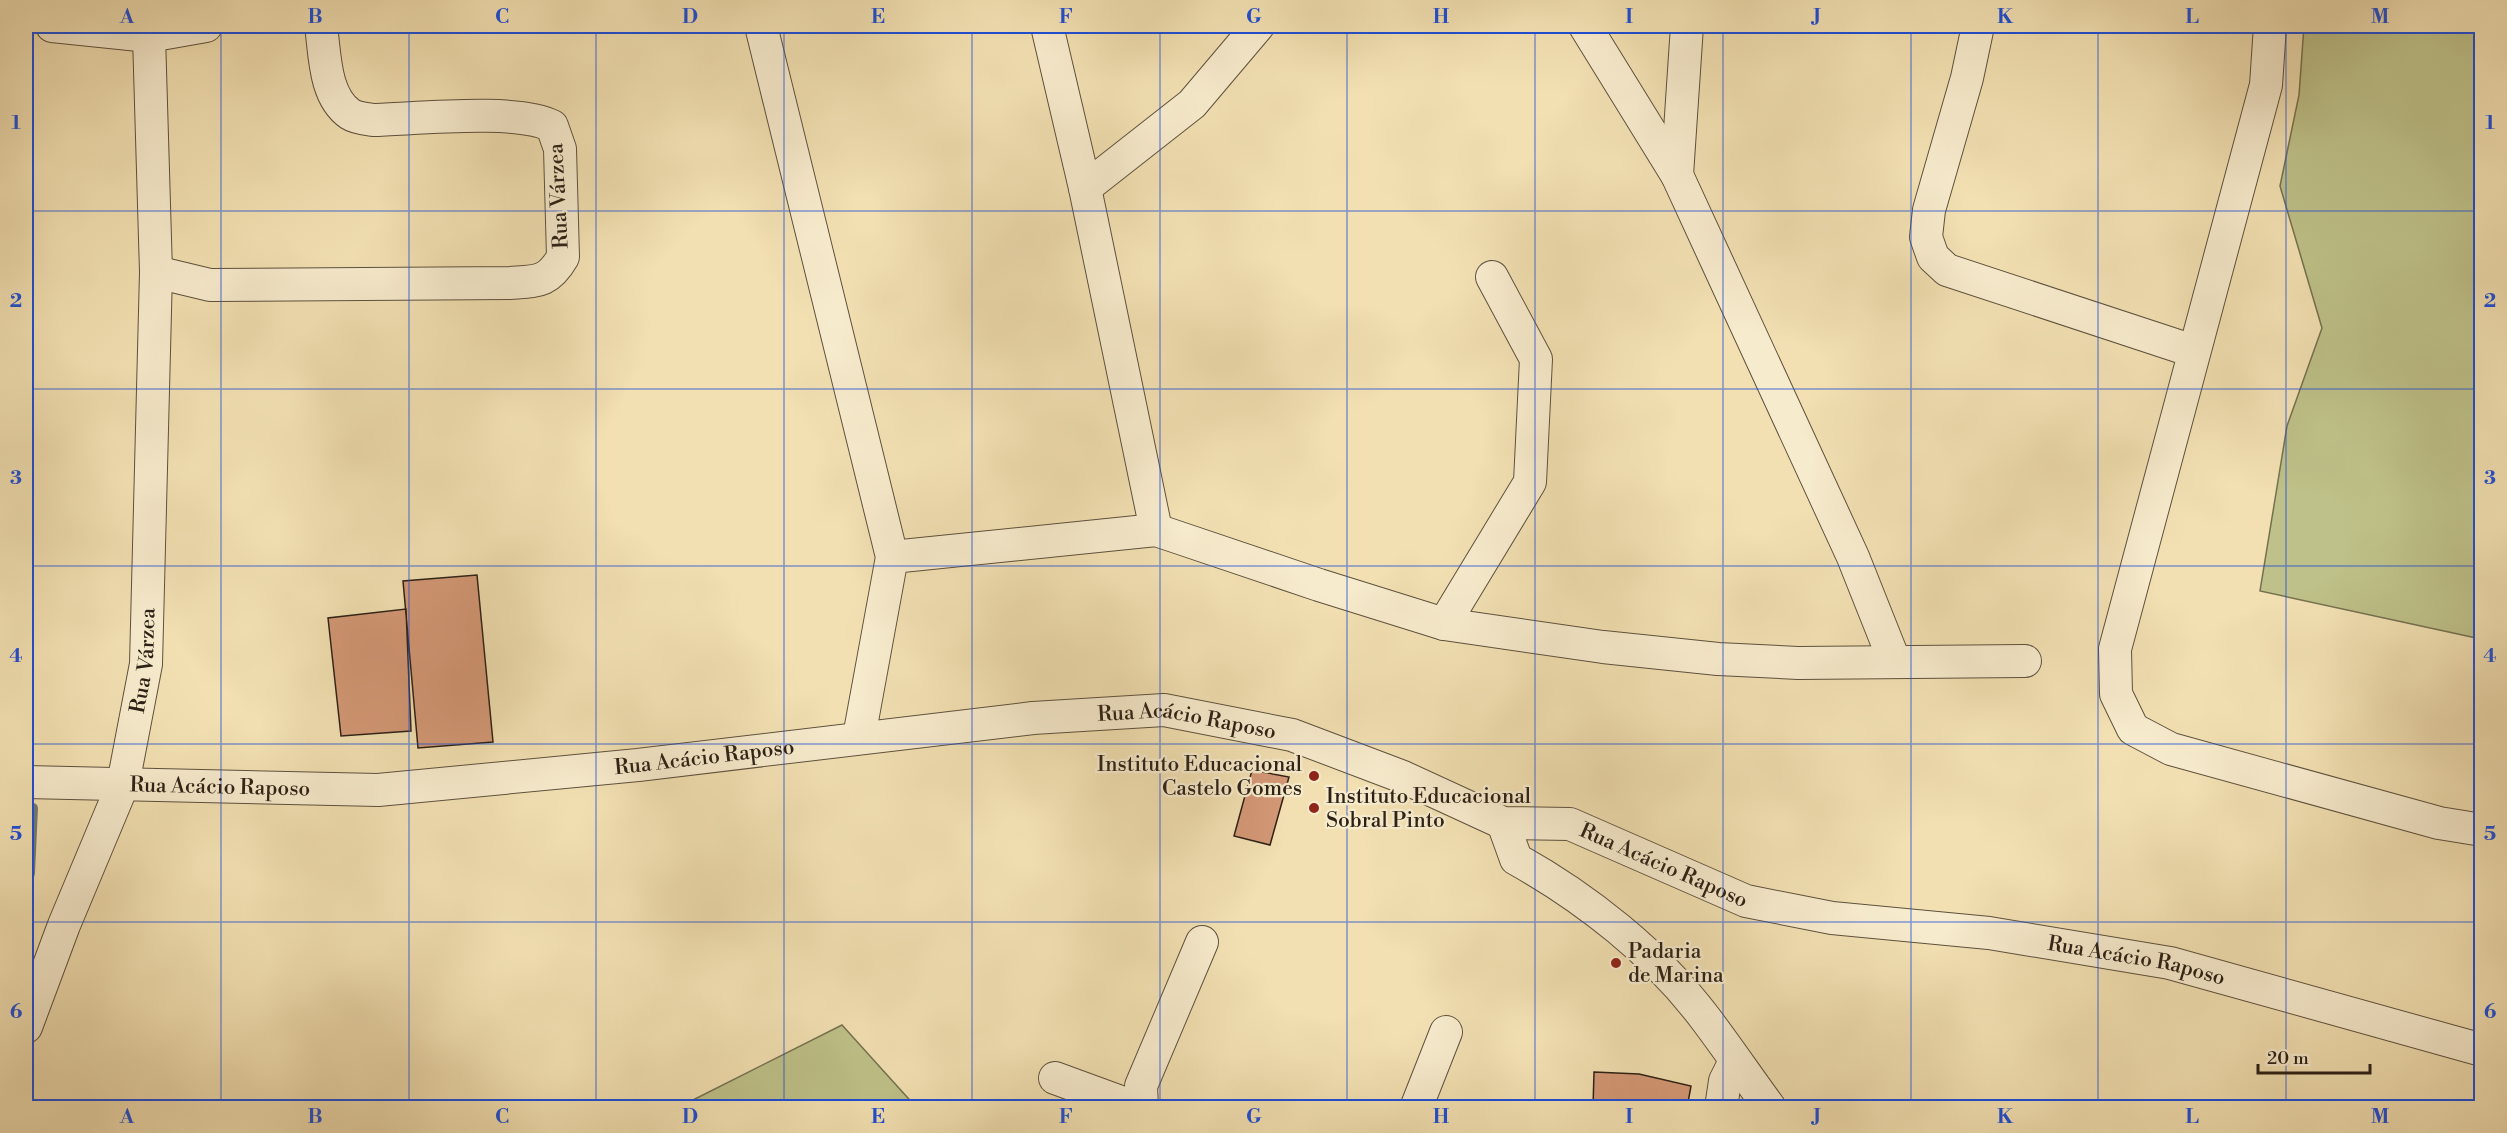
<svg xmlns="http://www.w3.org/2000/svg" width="2507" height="1133" font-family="'Libre Bodoni',serif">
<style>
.green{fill:#bec189;stroke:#757150;stroke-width:1.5}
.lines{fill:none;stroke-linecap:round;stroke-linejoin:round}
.stream{stroke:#717d76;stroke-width:10}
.building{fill:#d49876;stroke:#2c2116;stroke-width:1.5}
.minor-casing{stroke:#5e513d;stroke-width:34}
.minor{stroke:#f7ebcd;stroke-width:32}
.grid{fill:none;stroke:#1d4ed8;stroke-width:1.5;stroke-opacity:0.55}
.poi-dot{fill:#8f2418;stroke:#f7ebcd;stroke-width:2}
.labels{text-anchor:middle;stroke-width:4.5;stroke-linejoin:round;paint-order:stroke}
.street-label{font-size:21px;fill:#2c2116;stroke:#f7ebcd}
.poi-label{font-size:21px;fill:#2c2116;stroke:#f7ebcd;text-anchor:start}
.neatline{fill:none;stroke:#1d4ed8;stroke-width:2}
.grid-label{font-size:20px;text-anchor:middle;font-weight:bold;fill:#1d4ed8}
</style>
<rect width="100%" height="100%" fill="#f2e0b2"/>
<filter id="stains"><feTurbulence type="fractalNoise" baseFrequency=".00333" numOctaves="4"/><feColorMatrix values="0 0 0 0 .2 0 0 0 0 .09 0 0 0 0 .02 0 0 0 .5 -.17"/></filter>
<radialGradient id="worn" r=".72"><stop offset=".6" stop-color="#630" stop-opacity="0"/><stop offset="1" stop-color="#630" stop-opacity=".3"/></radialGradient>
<path class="green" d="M 2304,26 L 2481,26 L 2481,639 L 2260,591 L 2287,426 L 2322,328 L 2280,186 L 2299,95 Z
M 842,1025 L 916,1107 L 679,1107 Z"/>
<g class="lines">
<path class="stream" d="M 26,734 L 29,752
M 26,886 L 30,873 L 33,808"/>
</g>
<path class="building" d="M 477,575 L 493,742 L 418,748 L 403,581 Z
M 406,609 L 411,731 L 341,736 L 328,618 Z
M 1252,770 L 1289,777 L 1270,845 L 1234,836 Z
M 1594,1072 L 1639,1074 L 1691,1086 L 1687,1108 L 1593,1108 Z"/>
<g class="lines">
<defs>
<g id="minor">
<path d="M 52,26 L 149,36 L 206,26"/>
<path d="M 761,26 L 892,557 L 859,737"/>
<path d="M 1047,26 L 1085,188 L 1156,530"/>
<path d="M 1585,26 L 1677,175 L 1853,557 L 1894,660"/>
<path d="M 1978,26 L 1967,78 L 1929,210 L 1926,237 L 1933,257 L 1947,270 L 2193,351"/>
<path d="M 2270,26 L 2266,85 L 2115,649 L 2116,694 L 2133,729 L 2171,749 L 2439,823 L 2482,830"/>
<path d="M 1677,175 L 1687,26"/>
<path d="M 1085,188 L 1192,104 L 1258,26"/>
<path d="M 156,272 L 210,285 L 510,283 C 537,281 548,283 563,257 L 560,149 L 552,126 C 518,108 415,119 373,120 C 366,119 356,118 350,114 C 324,96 325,54 321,26"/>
<path d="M 892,557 L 1156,530 L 1319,585 L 1444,624 L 1603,647 L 1718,659 L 1798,663 L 2025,661"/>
<path d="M 1444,624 L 1530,482 L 1536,359 L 1492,277"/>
<path id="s1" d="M 26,782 L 378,790 L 638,765 L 1033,718 L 1164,710 L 1292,735 L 1403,777 L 1503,823 L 1570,824 L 1746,901 L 1832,918 L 1989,933 L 2170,963 L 2482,1050"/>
<path d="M 1503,823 L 1516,859 C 1586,898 1656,953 1705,1018 C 1727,1047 1748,1078 1770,1108"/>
<path id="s2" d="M 26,1027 L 64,925 L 123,784 L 146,664 L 156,272 L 149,36"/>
<path d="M 1055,1078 L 1137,1108"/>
<path d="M 1142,1108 L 1141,1086 L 1202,942"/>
<path d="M 1416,1108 L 1446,1032"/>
<path d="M 1721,1108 L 1725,1081 L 1735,1061"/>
</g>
</defs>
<use href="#minor" class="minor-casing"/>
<use href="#minor" class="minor"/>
</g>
<path class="grid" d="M 221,26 L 221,1108M 409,26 L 409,1108M 596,26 L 596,1108M 784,26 L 784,1108M 972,26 L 972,1108M 1160,26 L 1160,1108M 1347,26 L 1347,1108M 1535,26 L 1535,1108M 1723,26 L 1723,1108M 1911,26 L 1911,1108M 2098,26 L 2098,1108M 2286,26 L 2286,1108M 26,211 L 2482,211M 26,389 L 2482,389M 26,566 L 2482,566M 26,744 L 2482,744M 26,922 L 2482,922"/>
<g class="poi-dot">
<circle cx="1314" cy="776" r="6"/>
<circle cx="1314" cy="808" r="6"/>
<circle cx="1616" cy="963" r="6"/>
</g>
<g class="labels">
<g class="street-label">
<text transform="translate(558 196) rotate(-93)" y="7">Rua Várzea</text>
<text dy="7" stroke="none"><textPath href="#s2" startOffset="387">Rua Várzea</textPath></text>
<text dy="7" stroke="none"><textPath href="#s1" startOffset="1166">Rua Acácio Raposo</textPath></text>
<text dy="7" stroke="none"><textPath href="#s1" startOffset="680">Rua Acácio Raposo</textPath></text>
<text dy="7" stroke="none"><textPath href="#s1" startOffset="194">Rua Acácio Raposo</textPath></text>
<text dy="7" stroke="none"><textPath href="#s1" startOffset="1671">Rua Acácio Raposo</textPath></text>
<text dy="7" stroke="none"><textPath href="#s1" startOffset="2156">Rua Acácio Raposo</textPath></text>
</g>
<g class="poi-label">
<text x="1302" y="771" text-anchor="end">Instituto Educacional<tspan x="1302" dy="24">Castelo Gomes</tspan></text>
<text x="1326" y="803">Instituto Educacional<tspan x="1326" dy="24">Sobral Pinto</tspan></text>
<text x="1628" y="958">Padaria<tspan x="1628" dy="24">de Marina</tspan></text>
</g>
</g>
<rect width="2507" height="1133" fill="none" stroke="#f2e0b2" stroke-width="66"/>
<path d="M2258 1064v9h112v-9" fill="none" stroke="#2c2116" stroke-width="3"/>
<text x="2267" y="1064" font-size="18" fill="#2c2116" stroke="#f7ebcd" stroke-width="4.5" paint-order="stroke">20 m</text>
<rect x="33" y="33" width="2441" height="1067" class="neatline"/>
<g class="grid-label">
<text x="127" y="23">A</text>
<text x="315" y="23">B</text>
<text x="502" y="23">C</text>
<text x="690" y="23">D</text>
<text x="878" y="23">E</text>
<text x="1066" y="23">F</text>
<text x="1254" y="23">G</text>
<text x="1441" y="23">H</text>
<text x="1629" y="23">I</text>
<text x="1817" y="23">J</text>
<text x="2005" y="23">K</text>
<text x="2192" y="23">L</text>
<text x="2380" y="23">M</text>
<text x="16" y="129">1</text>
<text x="2490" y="129">1</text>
<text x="16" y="307">2</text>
<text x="2490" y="307">2</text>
<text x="16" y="484">3</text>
<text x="2490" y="484">3</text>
<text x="16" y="662">4</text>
<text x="2490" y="662">4</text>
<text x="16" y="840">5</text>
<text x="2490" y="840">5</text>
<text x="16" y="1018">6</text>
<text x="2490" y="1018">6</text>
<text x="127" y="1123">A</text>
<text x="315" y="1123">B</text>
<text x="502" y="1123">C</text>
<text x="690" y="1123">D</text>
<text x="878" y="1123">E</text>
<text x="1066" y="1123">F</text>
<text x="1254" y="1123">G</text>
<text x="1441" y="1123">H</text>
<text x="1629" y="1123">I</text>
<text x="1817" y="1123">J</text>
<text x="2005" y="1123">K</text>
<text x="2192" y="1123">L</text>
<text x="2380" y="1123">M</text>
</g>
<rect width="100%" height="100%" filter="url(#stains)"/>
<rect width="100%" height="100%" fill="url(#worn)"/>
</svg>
